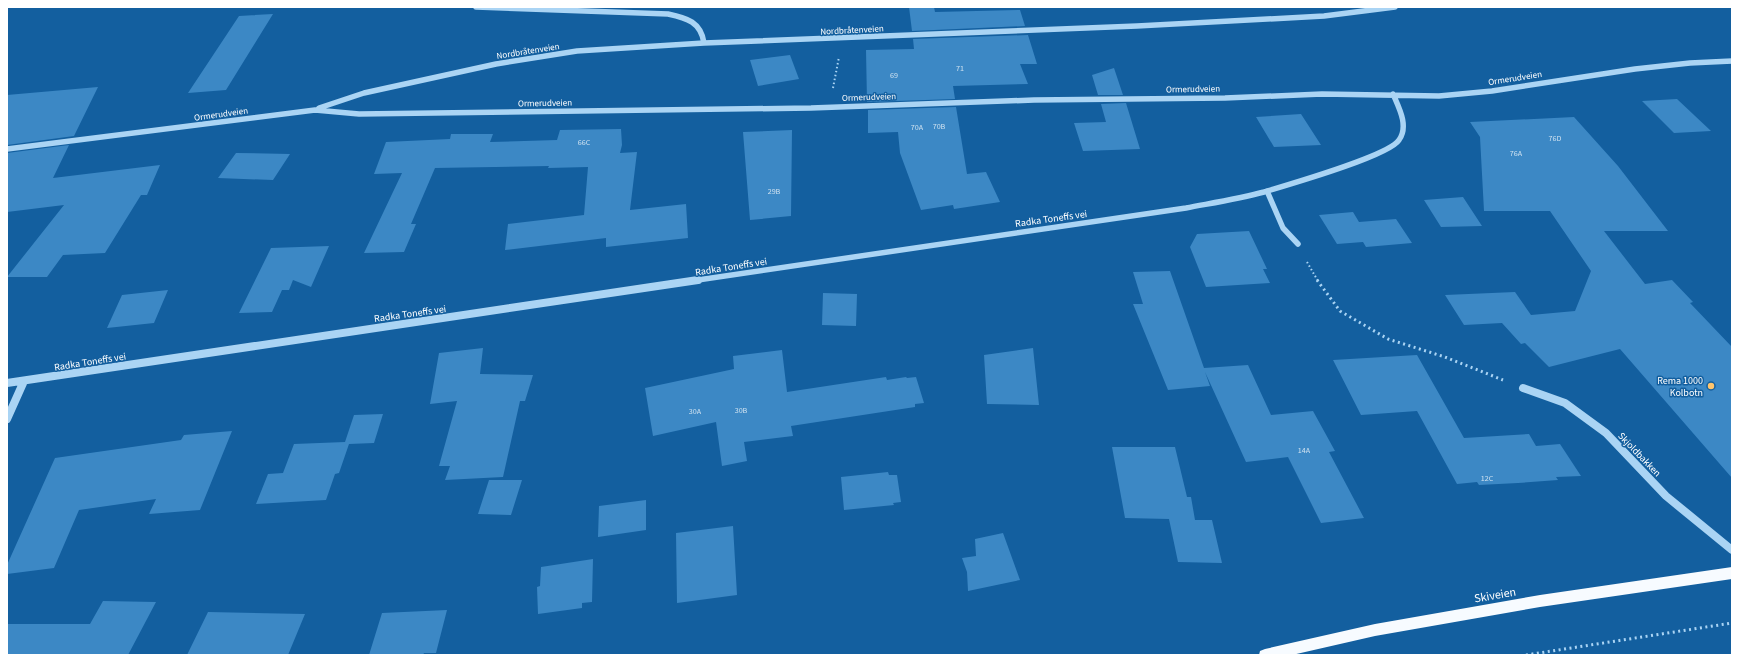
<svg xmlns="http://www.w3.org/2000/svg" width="1739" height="662" font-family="'Source Sans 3',sans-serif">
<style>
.building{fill:#3c88c5}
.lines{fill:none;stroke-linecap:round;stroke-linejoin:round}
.path-far1{stroke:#aad4f4;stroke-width:2;stroke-dasharray:1.5 2.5;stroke-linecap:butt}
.path{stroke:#aad4f4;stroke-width:3;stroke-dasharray:2 3.5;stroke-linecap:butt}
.minor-far1{stroke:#aad4f4;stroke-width:5.5}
.minor{stroke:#aad4f4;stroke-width:8}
.major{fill:#f7fbff;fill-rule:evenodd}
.poi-dot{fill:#ffc56d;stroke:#135f9f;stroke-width:1.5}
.labels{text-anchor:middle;stroke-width:3;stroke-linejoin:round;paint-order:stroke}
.number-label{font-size:8px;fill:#cee1f0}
.far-street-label{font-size:9px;fill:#fff;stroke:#135f9f}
.street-label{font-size:10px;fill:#fff;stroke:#135f9f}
.poi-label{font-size:10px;fill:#fff;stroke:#135f9f;text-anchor:end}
.near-street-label{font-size:12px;fill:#fff;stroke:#135f9f}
</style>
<rect width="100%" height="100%" fill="#135f9f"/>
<path class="building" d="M 909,7 L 934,7 L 935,12 L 1020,10 L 1025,26 L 912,31 Z
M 273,14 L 226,90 L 188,93 L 239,16 Z
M 1028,35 L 1037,64 L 1020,64 L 1028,84 L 953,86 L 955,99 L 867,102 L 866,50 L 914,49 L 913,39 Z
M 790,55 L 799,79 L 758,86 L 750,60 Z
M 1114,68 L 1123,95 L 1098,95 L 1092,75 Z
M 98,87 L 74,136 L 7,145 L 7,95 Z
M 1677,99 L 1711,131 L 1674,133 L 1642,101 Z
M 1126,103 L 1140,149 L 1083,151 L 1074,123 L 1106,122 L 1101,104 Z
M 956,107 L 967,174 L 986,172 L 1000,202 L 954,209 L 953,205 L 921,210 L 900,153 L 898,132 L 868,133 L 868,110 Z
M 1301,114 L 1321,145 L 1274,147 L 1256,117 Z
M 1574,117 L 1618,166 L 1668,231 L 1604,231 L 1645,284 L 1672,280 L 1693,302 L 1690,303 L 1732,347 L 1732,478 L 1620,349 L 1549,367 L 1525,343 L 1521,344 L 1502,323 L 1464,325 L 1445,295 L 1515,292 L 1531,315 L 1575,311 L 1591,271 L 1550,211 L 1484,211 L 1480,137 L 1470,122 Z
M 621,129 L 622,145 L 620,153 L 637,152 L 630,210 L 686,204 L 688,238 L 606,247 L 606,238 L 505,250 L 508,224 L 584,215 L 588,167 L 548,168 L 549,166 L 435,168 L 411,224 L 416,224 L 404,252 L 364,253 L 402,173 L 374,174 L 386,142 L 450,139 L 451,134 L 493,134 L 490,142 L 557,140 L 560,130 Z
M 792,130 L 791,216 L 750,220 L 743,132 Z
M 69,145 L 53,178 L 160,165 L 147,195 L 141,195 L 105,253 L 63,255 L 47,277 L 7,277 L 64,205 L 7,212 L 7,153 Z
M 236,153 L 290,154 L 273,180 L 218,178 Z
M 1463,197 L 1482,226 L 1441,227 L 1424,200 Z
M 1353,212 L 1359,222 L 1396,219 L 1412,243 L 1366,247 L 1363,242 L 1337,244 L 1319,215 Z
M 1249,231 L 1267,269 L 1263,269 L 1270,283 L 1206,287 L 1190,247 L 1197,234 Z
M 329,246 L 311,287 L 293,280 L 289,290 L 282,290 L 272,312 L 239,313 L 271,248 Z
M 1170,271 L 1204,368 L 1248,365 L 1271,415 L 1313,411 L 1335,451 L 1329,452 L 1364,518 L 1321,523 L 1288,457 L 1246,462 L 1205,372 L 1210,386 L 1168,390 L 1133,304 L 1143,304 L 1133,272 Z
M 168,290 L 154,323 L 107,328 L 122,295 Z
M 823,293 L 857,294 L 856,326 L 822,325 Z
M 483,348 L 480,374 L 533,375 L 525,401 L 520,401 L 503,477 L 445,480 L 450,466 L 439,466 L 457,401 L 430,404 L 439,353 Z
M 1033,348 L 1039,405 L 987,404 L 984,355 Z
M 782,350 L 787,392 L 886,377 L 887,380 L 906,377 L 907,378 L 916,377 L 924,403 L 915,404 L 915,407 L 791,426 L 793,436 L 744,442 L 747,461 L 722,466 L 716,422 L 653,436 L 645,388 L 734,369 L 733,356 Z
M 1417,355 L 1464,438 L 1529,434 L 1536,446 L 1560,444 L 1581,476 L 1556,477 L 1558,480 L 1518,483 L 1479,485 L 1477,482 L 1457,484 L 1417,411 L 1361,415 L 1333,360 Z
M 383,414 L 374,443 L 349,444 L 339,473 L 335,474 L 326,500 L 256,504 L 268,474 L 283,473 L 294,444 L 345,442 L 354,415 Z
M 232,431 L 200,510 L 149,514 L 156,499 L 79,510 L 54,568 L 7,574 L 7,565 L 55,458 L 181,440 L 184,435 Z
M 1112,447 L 1175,447 L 1187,497 L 1191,497 L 1195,520 L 1212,520 L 1222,563 L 1178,562 L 1169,519 L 1125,518 Z
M 888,472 L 889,475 L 897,475 L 901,502 L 893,503 L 894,505 L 844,510 L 841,477 Z
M 489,480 L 522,480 L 511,515 L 478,514 Z
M 646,500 L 646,530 L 598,537 L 599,506 Z
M 733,526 L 737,595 L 677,603 L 676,533 Z
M 1003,533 L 1020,580 L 968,591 L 967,572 L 962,558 L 976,556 L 975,539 Z
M 593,559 L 592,602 L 582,603 L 582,608 L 538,614 L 537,587 L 540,586 L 541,567 Z
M 103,601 L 156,602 L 128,655 L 7,655 L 7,624 L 90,624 Z
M 447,610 L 436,653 L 424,653 L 423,655 L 369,655 L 382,613 Z
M 208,612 L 305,614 L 288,655 L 187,655 Z"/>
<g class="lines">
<path class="path-far1" d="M 833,88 L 839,57
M 1307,262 L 1318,281"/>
<path class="path" d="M 1317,280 L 1340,311 L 1388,339 L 1445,357 L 1503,380
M 1526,655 L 1732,623"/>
<path class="minor-far1" d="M 476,7 L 668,14 C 687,18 701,22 704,43
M 319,108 L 364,93 L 496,64 L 577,51 L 704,43 L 1137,26 L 1324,16 L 1395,7
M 7,149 L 315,110 L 359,114 L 811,108 L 1034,100 L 1225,98 L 1322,94 L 1439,96 L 1492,91 L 1635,69 L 1690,63 L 1732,61
M 1267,191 L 1283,228 L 1298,244
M 691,281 L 1186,208 C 1212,203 1238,199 1264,192 C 1287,185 1389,156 1399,140 C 1409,126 1399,108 1393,94"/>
<path class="minor" d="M 7,383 L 698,280
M 1523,388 L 1565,403 L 1606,433 L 1666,496 L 1732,550
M 7,419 L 24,381"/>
<path class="major" d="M 1732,567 L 1732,579 L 1540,607 L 1375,636 L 1292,655 L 1259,655 L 1260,651 L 1265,649 L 1375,624 L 1540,595 Z"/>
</g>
<circle class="poi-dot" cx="1711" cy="386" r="4"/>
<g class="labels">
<g class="number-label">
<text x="960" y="71">71</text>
<text x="894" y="78">69</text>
<text x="939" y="129">70B</text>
<text x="917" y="130">70A</text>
<text x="1555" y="141">76D</text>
<text x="584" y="145">66C</text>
<text x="1516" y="156">76A</text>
<text x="774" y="194">29B</text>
<text x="741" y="413">30B</text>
<text x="695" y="414">30A</text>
<text x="1304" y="453">14A</text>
<text x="1487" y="481">12C</text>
</g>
<g class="far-street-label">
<text transform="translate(852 30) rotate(-3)" y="3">Nordbråtenveien</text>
<text transform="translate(528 51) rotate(-9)" y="3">Nordbråtenveien</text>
<text transform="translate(1515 78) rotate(-9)" y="3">Ormerudveien</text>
<text transform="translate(1193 89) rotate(-1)" y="3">Ormerudveien</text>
<text transform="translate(869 97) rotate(-2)" y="3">Ormerudveien</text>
<text transform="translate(545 103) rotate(-1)" y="3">Ormerudveien</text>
<text transform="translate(221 114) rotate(-8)" y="3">Ormerudveien</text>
</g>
<g class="street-label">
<text transform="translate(1051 218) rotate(-8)" y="4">Radka Toneffs vei</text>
<text transform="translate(731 266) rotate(-9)" y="4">Radka Toneffs vei</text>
<text transform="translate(410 313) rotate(-8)" y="4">Radka Toneffs vei</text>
<text transform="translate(90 361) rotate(-9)" y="4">Radka Toneffs vei</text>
<text transform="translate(1640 454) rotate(46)" y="4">Skjoldbakken</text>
</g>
<g class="poi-label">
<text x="1703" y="384">Rema 1000<tspan x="1703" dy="12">Kolbotn</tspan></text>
</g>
<g class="near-street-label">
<text transform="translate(1495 595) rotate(-10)" y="4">Skiveien</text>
</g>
</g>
<rect width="1739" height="662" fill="none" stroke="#ffffff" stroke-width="16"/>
</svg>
